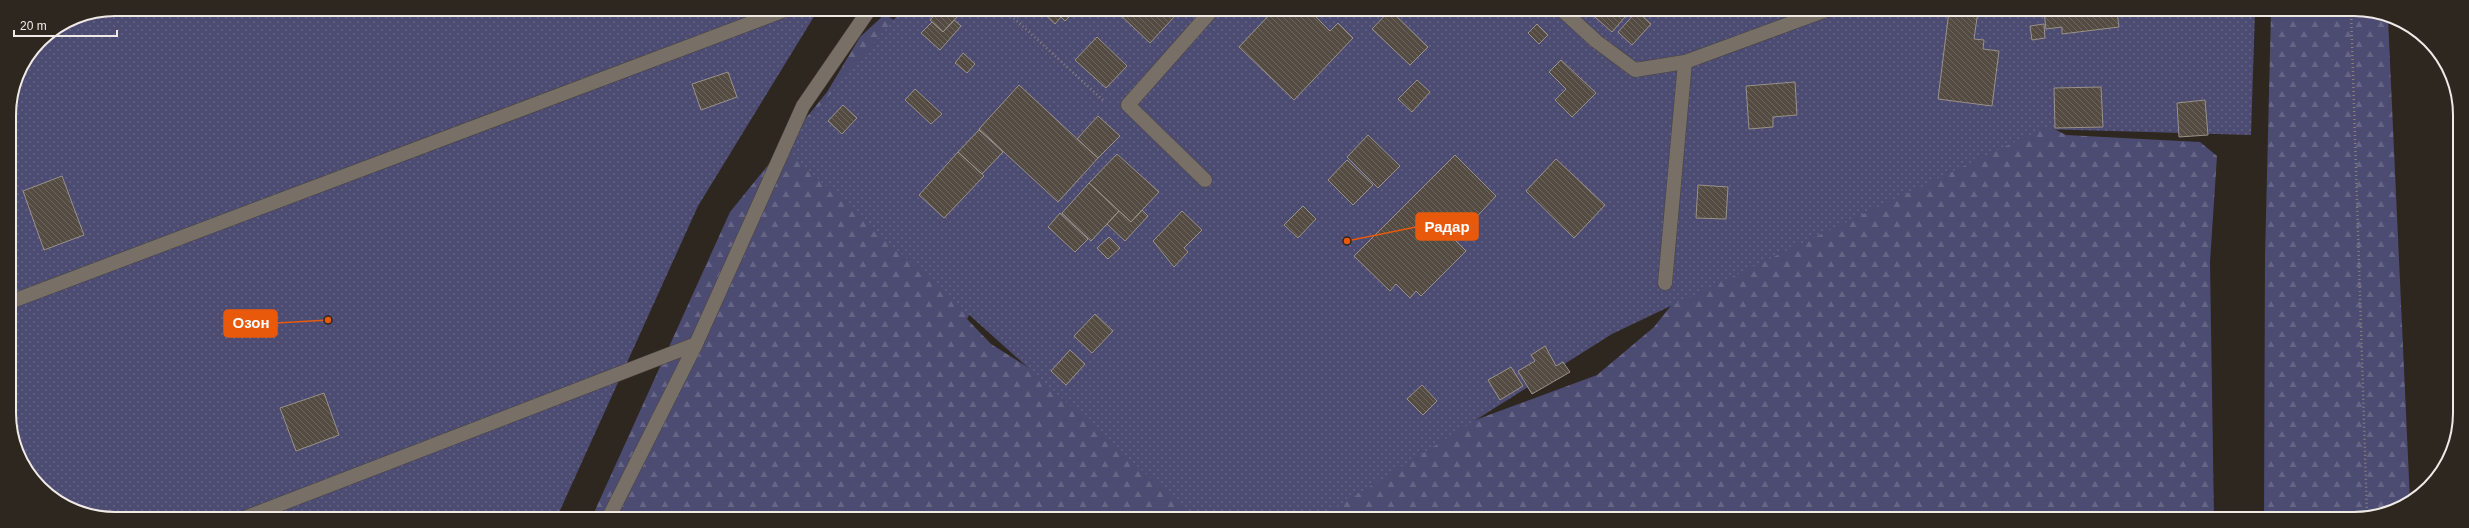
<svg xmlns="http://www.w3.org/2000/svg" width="2469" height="528" font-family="Arial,sans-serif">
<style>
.forest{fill:url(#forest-firs)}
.garden{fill:url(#garden-dots)}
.building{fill:url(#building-back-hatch);stroke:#9a9188}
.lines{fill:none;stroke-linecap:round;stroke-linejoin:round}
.lane-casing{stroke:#4a443e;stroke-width:15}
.path{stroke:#87817a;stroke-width:2.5;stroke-dasharray:1 3;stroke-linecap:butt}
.lane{stroke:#786f67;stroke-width:14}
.rim{fill:none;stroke:#efeae5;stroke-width:2}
.leader{fill:none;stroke:#e8590c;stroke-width:1.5}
.callout-dot{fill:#e8590c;stroke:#2e271f;stroke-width:1.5}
.callout{fill:#e8590c;stroke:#e8590c;stroke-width:1.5}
.callout-label{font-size:15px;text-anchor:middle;font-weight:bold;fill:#fff}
</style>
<defs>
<pattern id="forest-firs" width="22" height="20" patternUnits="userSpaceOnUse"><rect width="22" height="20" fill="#4c4b72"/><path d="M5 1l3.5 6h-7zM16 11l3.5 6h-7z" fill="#666586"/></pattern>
<pattern id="garden-dots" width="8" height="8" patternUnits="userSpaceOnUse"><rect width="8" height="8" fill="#4c4b72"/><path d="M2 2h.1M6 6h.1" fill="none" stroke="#666586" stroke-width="1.8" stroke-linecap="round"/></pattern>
<pattern id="building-back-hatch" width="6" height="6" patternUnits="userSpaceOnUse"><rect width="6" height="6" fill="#544c43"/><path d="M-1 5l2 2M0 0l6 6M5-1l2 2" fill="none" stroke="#6d665e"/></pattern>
</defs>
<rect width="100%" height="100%" fill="#2e271f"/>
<path class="forest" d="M 2271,11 L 2374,11 L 2388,18 L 2410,501 C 2368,527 2312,519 2264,519 L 2265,257 Z
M 885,14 L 908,30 L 978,299 L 967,319 L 991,344 L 1053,383 L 1261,499 L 1597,375 L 1654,327 L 1685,288 L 2033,118 L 2066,135 L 2200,142 L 2217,156 L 2210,262 L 2214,519 L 592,517 L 730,212 L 827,92 L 860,37 Z"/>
<path class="garden" d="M 115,9 L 818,10 L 698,206 L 557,517 L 95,517 L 40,488 L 11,434 L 9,108 L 17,74 L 40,40 L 75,17 Z
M 902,10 L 2255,11 L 2251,135 L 2042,129 L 1612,334 L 1320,518 L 1195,518 L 784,148 Z"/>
<path class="building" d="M 939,10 L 958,10 L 961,13 L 943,32 L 930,20 Z
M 1040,10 L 1076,10 L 1065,21 L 1061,17 L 1055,24 Z
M 1115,10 L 1170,10 L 1176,15 L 1150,43 Z
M 1274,10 L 1309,10 L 1330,31 L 1338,23 L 1353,38 L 1294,100 L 1239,47 Z
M 1390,10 L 1428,47 L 1410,65 L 1372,29 Z
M 1587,10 L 1631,10 L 1612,32 Z
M 1637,11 L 1651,24 L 1632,45 L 1618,32 Z
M 1949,11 L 1978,11 L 1974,39 L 1984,40 L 1983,49 L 1999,51 L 1992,106 L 1938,99 Z
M 2044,11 L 2117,11 L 2119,27 L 2062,34 L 2062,27 L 2046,29 Z
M 2190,11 L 2201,11 L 2191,14 Z
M 954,20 L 961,26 L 940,50 L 921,33 L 932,22 L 943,32 Z
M 1537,24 L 1548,35 L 1539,44 L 1528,33 Z
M 2044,24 L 2045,38 L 2032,40 L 2030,26 Z
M 1097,37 L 1127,66 L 1106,88 L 1075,60 Z
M 963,53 L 975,64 L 967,73 L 955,63 Z
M 1561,60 L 1596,93 L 1572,117 L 1555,100 L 1566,89 L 1549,72 Z
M 728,72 L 737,97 L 701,110 L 692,84 Z
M 1417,80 L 1430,92 L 1412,112 L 1398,99 Z
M 1795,82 L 1797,115 L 1773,117 L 1773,127 L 1749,129 L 1746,86 Z
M 1019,85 L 1098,158 L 1058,202 L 979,129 Z
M 2101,87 L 2103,127 L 2055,128 L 2054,88 Z
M 915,89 L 942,114 L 931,124 L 905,100 Z
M 2205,100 L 2208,135 L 2179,137 L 2177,103 Z
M 843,105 L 857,118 L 842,134 L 828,121 Z
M 1098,116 L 1120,136 L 1098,158 L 1077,139 Z
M 979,130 L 1003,152 L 982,174 L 958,152 Z
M 1368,135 L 1400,166 L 1378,188 L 1347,157 Z
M 958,152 L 984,176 L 944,218 L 919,195 Z
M 1117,154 L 1159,192 L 1131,222 L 1089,183 Z
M 1455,155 L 1496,196 L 1455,240 L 1466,251 L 1421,296 L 1416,291 L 1410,298 L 1396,284 L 1390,291 L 1354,256 Z
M 1556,159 L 1605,205 L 1574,238 L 1526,191 Z
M 1347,160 L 1373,185 L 1353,205 L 1328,180 Z
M 62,176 L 84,235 L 44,250 L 23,191 Z
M 1089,183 L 1119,211 L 1091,241 L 1062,213 Z
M 1698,185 L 1728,187 L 1726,219 L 1696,218 Z
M 1303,206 L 1316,219 L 1298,238 L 1284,225 Z
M 1142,210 L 1148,216 L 1125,241 L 1107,224 L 1119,211 L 1131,222 Z
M 1182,211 L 1202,230 L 1184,248 L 1188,252 L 1174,267 L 1153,241 Z
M 1060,213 L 1088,239 L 1075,252 L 1048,227 Z
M 1109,237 L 1120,248 L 1108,259 L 1097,248 Z
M 1095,314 L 1113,331 L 1092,353 L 1074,336 Z
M 1545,346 L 1556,366 L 1563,362 L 1570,372 L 1532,394 L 1518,371 L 1535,361 L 1531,355 Z
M 1070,350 L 1085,364 L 1066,385 L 1051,371 Z
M 1511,367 L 1523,386 L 1500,400 L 1488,380 Z
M 1422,385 L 1437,401 L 1423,415 L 1407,399 Z
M 324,393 L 339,435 L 296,451 L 280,408 Z"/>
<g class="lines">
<defs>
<path id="lane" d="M 1562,10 L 1596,41 L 1635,70 L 1685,62 L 1824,11
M 1205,180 L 1128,105 L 1212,10
M 1665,283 L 1685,62
M 10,302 L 785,10
M 247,517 L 696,344
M 609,517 L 696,344 L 803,106 L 869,10"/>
</defs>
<use href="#lane" class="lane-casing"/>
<path class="path" d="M 1005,10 L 1103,100
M 2351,11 L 2367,517"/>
<use href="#lane" class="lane"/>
</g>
<path d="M0 0H2469V528H0ZM115 16H2354A99 99 0 0 1 2453 115V413A99 99 0 0 1 2354 512H115A99 99 0 0 1 16 413V115A99 99 0 0 1 115 16Z" fill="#2e271f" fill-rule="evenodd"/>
<path class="rim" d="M115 16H2354A99 99 0 0 1 2453 115V413A99 99 0 0 1 2354 512H115A99 99 0 0 1 16 413V115A99 99 0 0 1 115 16Z"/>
<path class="leader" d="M1347 241L1416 227M328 320L277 323"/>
<g class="callout-dot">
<circle cx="1347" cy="241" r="4"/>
<circle cx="328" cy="320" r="4"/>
</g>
<g class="callout">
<rect x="1416" y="213" width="62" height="27" rx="4"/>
<rect x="224" y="310" width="53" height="27" rx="4"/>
</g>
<g class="callout-label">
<text x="1447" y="232">Радар</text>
<text x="251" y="328">Озон</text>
</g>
<path d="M14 30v6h103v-6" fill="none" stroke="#efeae5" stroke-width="2"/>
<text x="20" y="30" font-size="12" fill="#efeae5" stroke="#2e271f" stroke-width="3" paint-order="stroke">20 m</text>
</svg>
